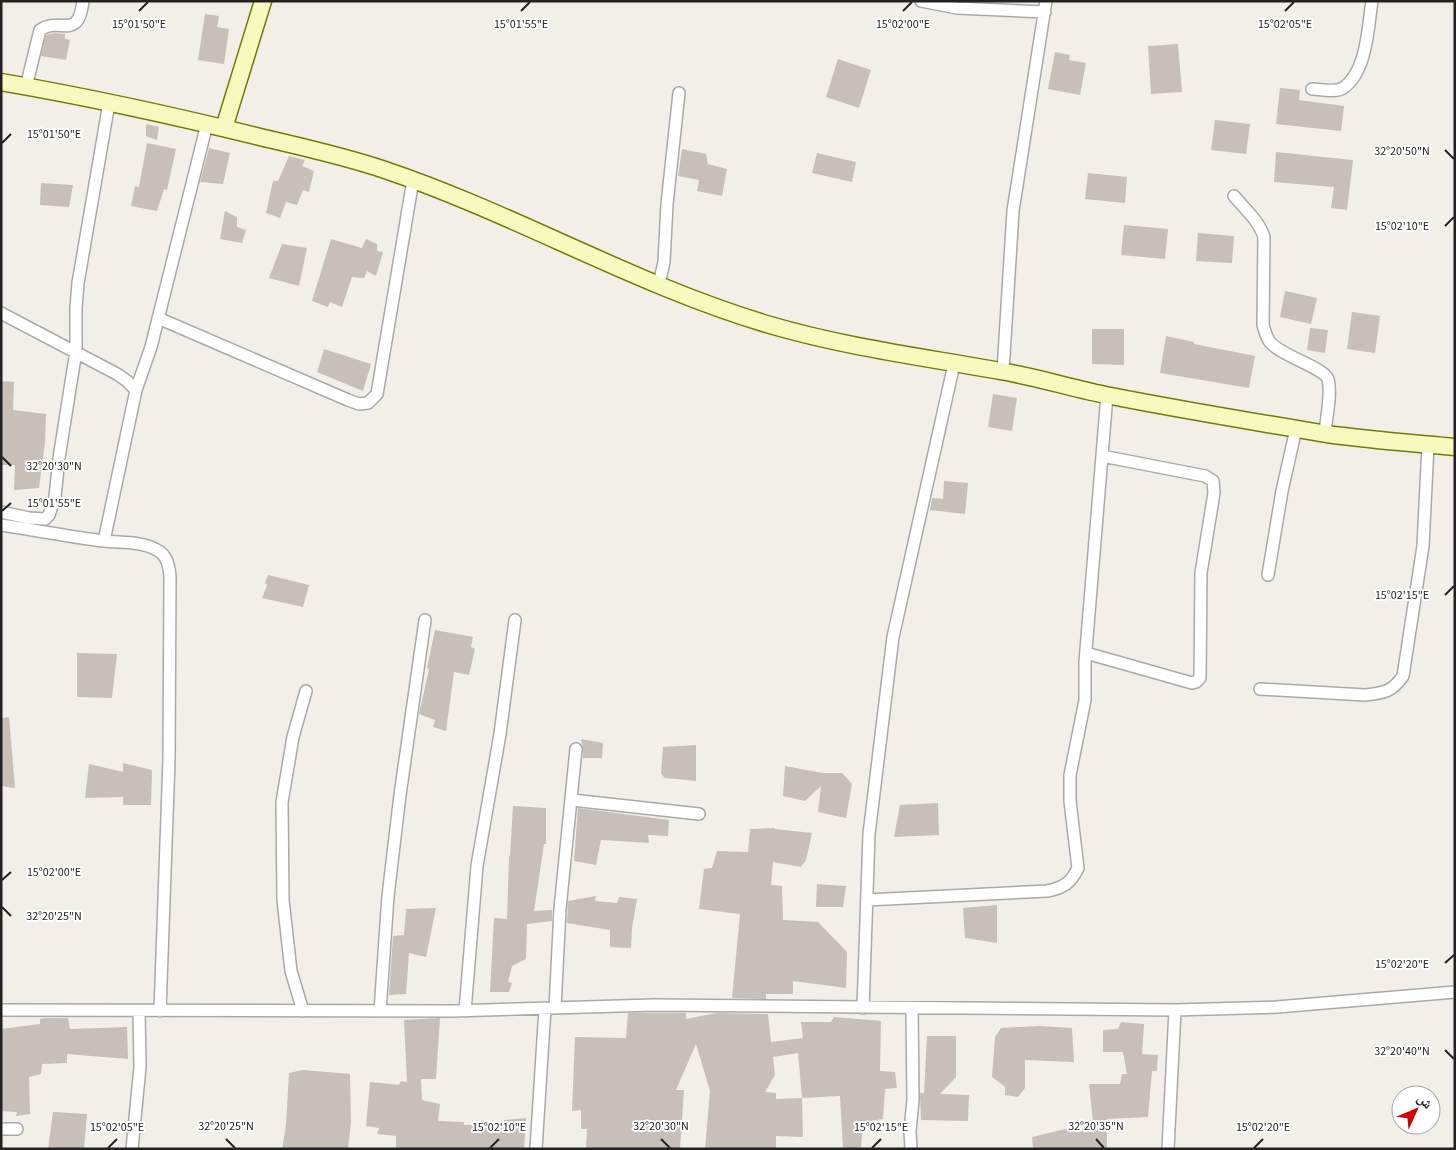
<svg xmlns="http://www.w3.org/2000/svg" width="1456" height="1150" font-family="'Source Sans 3','Noto Naskh Arabic',sans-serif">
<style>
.building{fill:#c7bfb8;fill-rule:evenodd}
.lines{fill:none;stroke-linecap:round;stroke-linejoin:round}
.street-casing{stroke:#a9a9a9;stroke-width:14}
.secondary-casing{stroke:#707d05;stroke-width:19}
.street{stroke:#fff;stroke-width:11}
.secondary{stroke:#f7fabf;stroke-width:16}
.ticks{fill:none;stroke:#222;stroke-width:2}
.ticks-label{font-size:12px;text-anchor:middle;fill:#222;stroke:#fff;stroke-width:4;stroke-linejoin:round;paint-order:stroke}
</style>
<rect width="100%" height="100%" fill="#f2efe9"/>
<path class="building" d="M 205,14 L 219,16 L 217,27 L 229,29 L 224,64 L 198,60 Z
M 55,33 L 65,34 L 65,39 L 70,40 L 66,60 L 41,56 L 46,35 Z
M 1178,44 L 1182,92 L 1151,94 L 1148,46 Z
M 1055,52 L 1070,55 L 1069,60 L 1086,63 L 1080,95 L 1048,89 Z
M 838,59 L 871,70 L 859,108 L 826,97 Z
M 1280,88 L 1300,90 L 1299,100 L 1344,106 L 1341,131 L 1276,124 Z
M 1215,120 L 1250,124 L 1246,154 L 1211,150 Z
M 146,124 L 159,127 L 157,140 L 146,136 Z
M 147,143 L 176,149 L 167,190 L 164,189 L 157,211 L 131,206 L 135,186 L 139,187 Z
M 209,148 L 230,153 L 223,184 L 200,182 Z
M 682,149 L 706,154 L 708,164 L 727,169 L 722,196 L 697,191 L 699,180 L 678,176 Z
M 1276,152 L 1353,160 L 1347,210 L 1331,208 L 1334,187 L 1274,182 Z
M 817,153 L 856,162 L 852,182 L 812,173 Z
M 289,156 L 305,160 L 302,166 L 314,171 L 309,192 L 303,190 L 297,205 L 286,202 L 280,218 L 266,213 L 273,181 L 278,181 Z
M 1088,173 L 1127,177 L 1125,203 L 1085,199 Z
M 41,183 L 73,185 L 69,207 L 40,205 Z
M 225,211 L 237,217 L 237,227 L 246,230 L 242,243 L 220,239 Z
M 1124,225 L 1168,229 L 1165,259 L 1121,255 Z
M 1198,233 L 1234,236 L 1232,263 L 1196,261 Z
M 331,239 L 362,248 L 366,239 L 377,244 L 377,251 L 383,252 L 376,276 L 367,271 L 364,278 L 352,277 L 342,307 L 330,302 L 328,307 L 312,301 Z
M 282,244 L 307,248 L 299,286 L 269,278 Z
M 1285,291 L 1317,298 L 1311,324 L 1280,317 Z
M 1352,312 L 1380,316 L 1375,353 L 1347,349 Z
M 1310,328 L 1328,330 L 1325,353 L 1307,350 Z
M 1092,329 L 1124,329 L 1124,365 L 1092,364 Z
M 1166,336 L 1194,342 L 1194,344 L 1255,356 L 1249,388 L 1160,373 Z
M 324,349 L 371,364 L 363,391 L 317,372 Z
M 1,381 L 14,382 L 13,410 L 46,414 L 45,443 L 39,488 L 14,490 L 15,465 L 1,465 Z
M 993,394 L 1017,398 L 1012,431 L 988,427 Z
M 944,481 L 968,483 L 965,514 L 930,510 L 932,498 L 943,499 Z
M 268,575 L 309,585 L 303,607 L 262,598 L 267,585 L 265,583 Z
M 435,630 L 473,637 L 471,647 L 475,649 L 469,675 L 454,672 L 446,731 L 433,727 L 435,720 L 419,714 L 429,669 L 427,668 Z
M 77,653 L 117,654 L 112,698 L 77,697 Z
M 9,717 L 15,788 L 1,786 L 1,718 Z
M 581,739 L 603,743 L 602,758 L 583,758 L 583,749 Z
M 696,745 L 696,781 L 665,778 L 661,774 L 663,747 Z
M 123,763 L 152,770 L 151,805 L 123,805 L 123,797 L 85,798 L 89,764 L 123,772 Z
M 785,766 L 822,773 L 842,773 L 852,784 L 846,818 L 818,812 L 821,786 L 805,801 L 783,796 Z
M 938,803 L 939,835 L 894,837 L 900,805 Z
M 513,806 L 546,808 L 546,844 L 544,844 L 534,911 L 552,910 L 552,921 L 527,924 L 526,959 L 512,966 L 508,982 L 512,983 L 509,992 L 490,992 L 494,918 L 507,919 L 509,856 L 510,856 Z
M 578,808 L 669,820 L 668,836 L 648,835 L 649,843 L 601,840 L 596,865 L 574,861 Z
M 775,828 L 775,829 L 812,833 L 806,860 L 801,867 L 773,862 L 771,885 L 782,886 L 783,920 L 818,922 L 847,952 L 846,988 L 793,981 L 793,994 L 766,994 L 766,999 L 732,998 L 740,914 L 699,909 L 704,869 L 712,868 L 717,851 L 748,852 L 750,829 Z
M 817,884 L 846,886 L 843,907 L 816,907 Z
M 596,896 L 595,901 L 617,903 L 619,897 L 637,899 L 632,928 L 631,948 L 610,947 L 610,930 L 567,923 L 568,901 Z
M 997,905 L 997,943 L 965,938 L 963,908 Z
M 436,908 L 426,957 L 409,953 L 406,994 L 389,995 L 393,936 L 404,935 L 406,909 Z
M 628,1013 L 686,1013 L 686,1019 L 717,1013 L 768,1014 L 771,1042 L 803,1038 L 801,1022 L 831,1022 L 834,1017 L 881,1021 L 880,1071 L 895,1072 L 897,1088 L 885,1089 L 883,1119 L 863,1122 L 861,1149 L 843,1149 L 840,1096 L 802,1098 L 803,1137 L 776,1136 L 776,1149 L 705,1149 L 710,1091 L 696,1044 L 676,1090 L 684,1090 L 680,1149 L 586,1149 L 587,1129 L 581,1129 L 581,1110 L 572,1111 L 575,1037 L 626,1038 ZM 798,1053 L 802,1098 L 776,1099 L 776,1093 L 765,1092 L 775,1075 L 773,1057 Z
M 45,1018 L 68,1018 L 70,1029 L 127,1027 L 128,1059 L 67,1054 L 67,1063 L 42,1064 L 41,1074 L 29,1077 L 30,1114 L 16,1116 L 17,1112 L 1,1111 L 1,1029 L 40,1024 L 40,1019 Z
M 440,1018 L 436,1079 L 421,1079 L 422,1100 L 440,1104 L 438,1121 L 464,1122 L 464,1125 L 504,1123 L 504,1120 L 526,1118 L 524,1149 L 396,1149 L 396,1136 L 377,1134 L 379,1128 L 366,1126 L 370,1082 L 399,1085 L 401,1081 L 407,1082 L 404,1020 Z
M 1121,1022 L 1144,1024 L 1142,1054 L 1158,1055 L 1157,1071 L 1152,1071 L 1148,1117 L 1107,1119 L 1107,1149 L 1033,1149 L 1032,1137 L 1065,1129 L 1094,1131 L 1089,1084 L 1120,1084 L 1122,1074 L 1127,1074 L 1123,1052 L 1103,1052 L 1103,1030 L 1118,1029 Z
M 1039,1026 L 1072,1028 L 1074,1062 L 1025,1060 L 1025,1088 L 1018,1097 L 1005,1095 L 1005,1087 L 992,1077 L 995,1037 L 1001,1028 Z
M 927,1036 L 956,1036 L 956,1077 L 940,1094 L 969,1095 L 968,1121 L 921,1120 L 920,1093 L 924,1093 Z
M 303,1070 L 350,1074 L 351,1122 L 348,1149 L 282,1149 L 286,1125 L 289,1073 Z
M 53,1112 L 87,1114 L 84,1149 L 48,1149 Z"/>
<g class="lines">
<defs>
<path id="street" d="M 921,1 L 957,8 L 1045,12
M 26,87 L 40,30 C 60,16 78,42 83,1
M 1312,89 C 1321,89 1335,93 1343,88 C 1367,72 1368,27 1372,1
M 1234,196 C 1245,209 1259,221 1264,237 L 1263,325 C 1265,331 1266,337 1270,342 C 1281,356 1323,367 1328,379 C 1332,394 1326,418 1325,433
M 659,284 L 664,262 L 667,204 L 679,93
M 1,313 L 117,374 L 127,381 L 136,390 L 104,541
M 158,318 L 348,400 L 359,404 L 368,403 L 377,394 L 413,180
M 1003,371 L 1013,211 L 1046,1
M 136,390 L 151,347 L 207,124
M 1,512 L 29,518 L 45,519 L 49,515 L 55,497 L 59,458 L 76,351 L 76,308 L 78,283 L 109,103
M 1,525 C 36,530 70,537 104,541 C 121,543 142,541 157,550 C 167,555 169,566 170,576 L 169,760 L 160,1011
M 1268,575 L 1282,491 L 1296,429
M 1086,653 L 1192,683 L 1196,682 L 1200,678 L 1201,573 L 1214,493 L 1213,481 L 1205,476 L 1102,456
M 1260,689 L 1365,695 C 1384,693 1392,692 1403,676 L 1423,546 L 1428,445
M 572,800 L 699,814
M 867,900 L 1047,891 C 1063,888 1071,883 1078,868 L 1070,801 L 1070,775 L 1085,700 L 1085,662 L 1107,395
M 555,1008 L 560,909 L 576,749
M 863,1008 L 869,834 L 893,637 L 954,364
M 1,1010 L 451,1011 L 654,1005 L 1175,1010 L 1277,1007 L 1455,992
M 303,1011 L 291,971 L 283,900 L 282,802 L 293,737 L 306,691
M 380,1011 L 388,896 L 400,795 L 425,620
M 465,1011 L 477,866 L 500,734 L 515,620
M 1,1129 L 17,1129
M 132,1149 L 140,1067 L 139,1011
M 536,1149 L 545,1008
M 911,1149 L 910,1131 L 913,1100 L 912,1008
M 1168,1149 L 1175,1010"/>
<path id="secondary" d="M 1,82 C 88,97 175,116 260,137 C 302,147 344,156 385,170 C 516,214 637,286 770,325 C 845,347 923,357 1000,371 C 1037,377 1074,389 1111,396 C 1182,410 1255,422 1327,434 C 1369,440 1412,443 1455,447
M 224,128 L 263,1"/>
</defs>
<use href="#street" class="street-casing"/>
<use href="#secondary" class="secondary-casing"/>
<use href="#street" class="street"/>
<use href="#secondary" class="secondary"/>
</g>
<path class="ticks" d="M 139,11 L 148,2M 521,11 L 530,2M 903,11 L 912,2M 1285,11 L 1294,2M 2,143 L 11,134M 1445,150 L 1454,159M 1445,226 L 1454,217M 2,457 L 11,466M 2,511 L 11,503M 1445,595 L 1454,586M 2,880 L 11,872M 2,907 L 11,916M 1445,963 L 1454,955M 1445,1050 L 1454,1059M 226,1139 L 235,1148M 661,1139 L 670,1148M 1096,1139 L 1104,1148M 108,1148 L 117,1139M 490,1148 L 499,1139M 872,1148 L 881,1139M 1254,1148 L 1263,1139"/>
<g class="ticks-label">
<text x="139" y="28">15°01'50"E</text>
<text x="521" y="28">15°01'55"E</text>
<text x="903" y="28">15°02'00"E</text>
<text x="1285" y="28">15°02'05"E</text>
<text x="54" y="138">15°01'50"E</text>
<text x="1402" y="155">32°20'50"N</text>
<text x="1402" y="230">15°02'10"E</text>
<text x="54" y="470">32°20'30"N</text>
<text x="54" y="507">15°01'55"E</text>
<text x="1402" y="599">15°02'15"E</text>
<text x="54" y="876">15°02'00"E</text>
<text x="54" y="920">32°20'25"N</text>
<text x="1402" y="968">15°02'20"E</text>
<text x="1402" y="1055">32°20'40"N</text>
<text x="226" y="1130">32°20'25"N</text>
<text x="661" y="1130">32°20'30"N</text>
<text x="1096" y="1130">32°20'35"N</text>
<text x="117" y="1131">15°02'05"E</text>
<text x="499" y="1131">15°02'10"E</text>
<text x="881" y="1131">15°02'15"E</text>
<text x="1263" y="1131">15°02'20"E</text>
</g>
<rect width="1456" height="1150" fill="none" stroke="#222222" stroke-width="5"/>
<g transform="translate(1416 1110) rotate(46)"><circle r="24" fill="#ffffff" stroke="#a7a7a7"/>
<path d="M0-4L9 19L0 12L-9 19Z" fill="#d40000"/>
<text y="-8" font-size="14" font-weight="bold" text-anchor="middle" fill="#222222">ش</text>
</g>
</svg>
